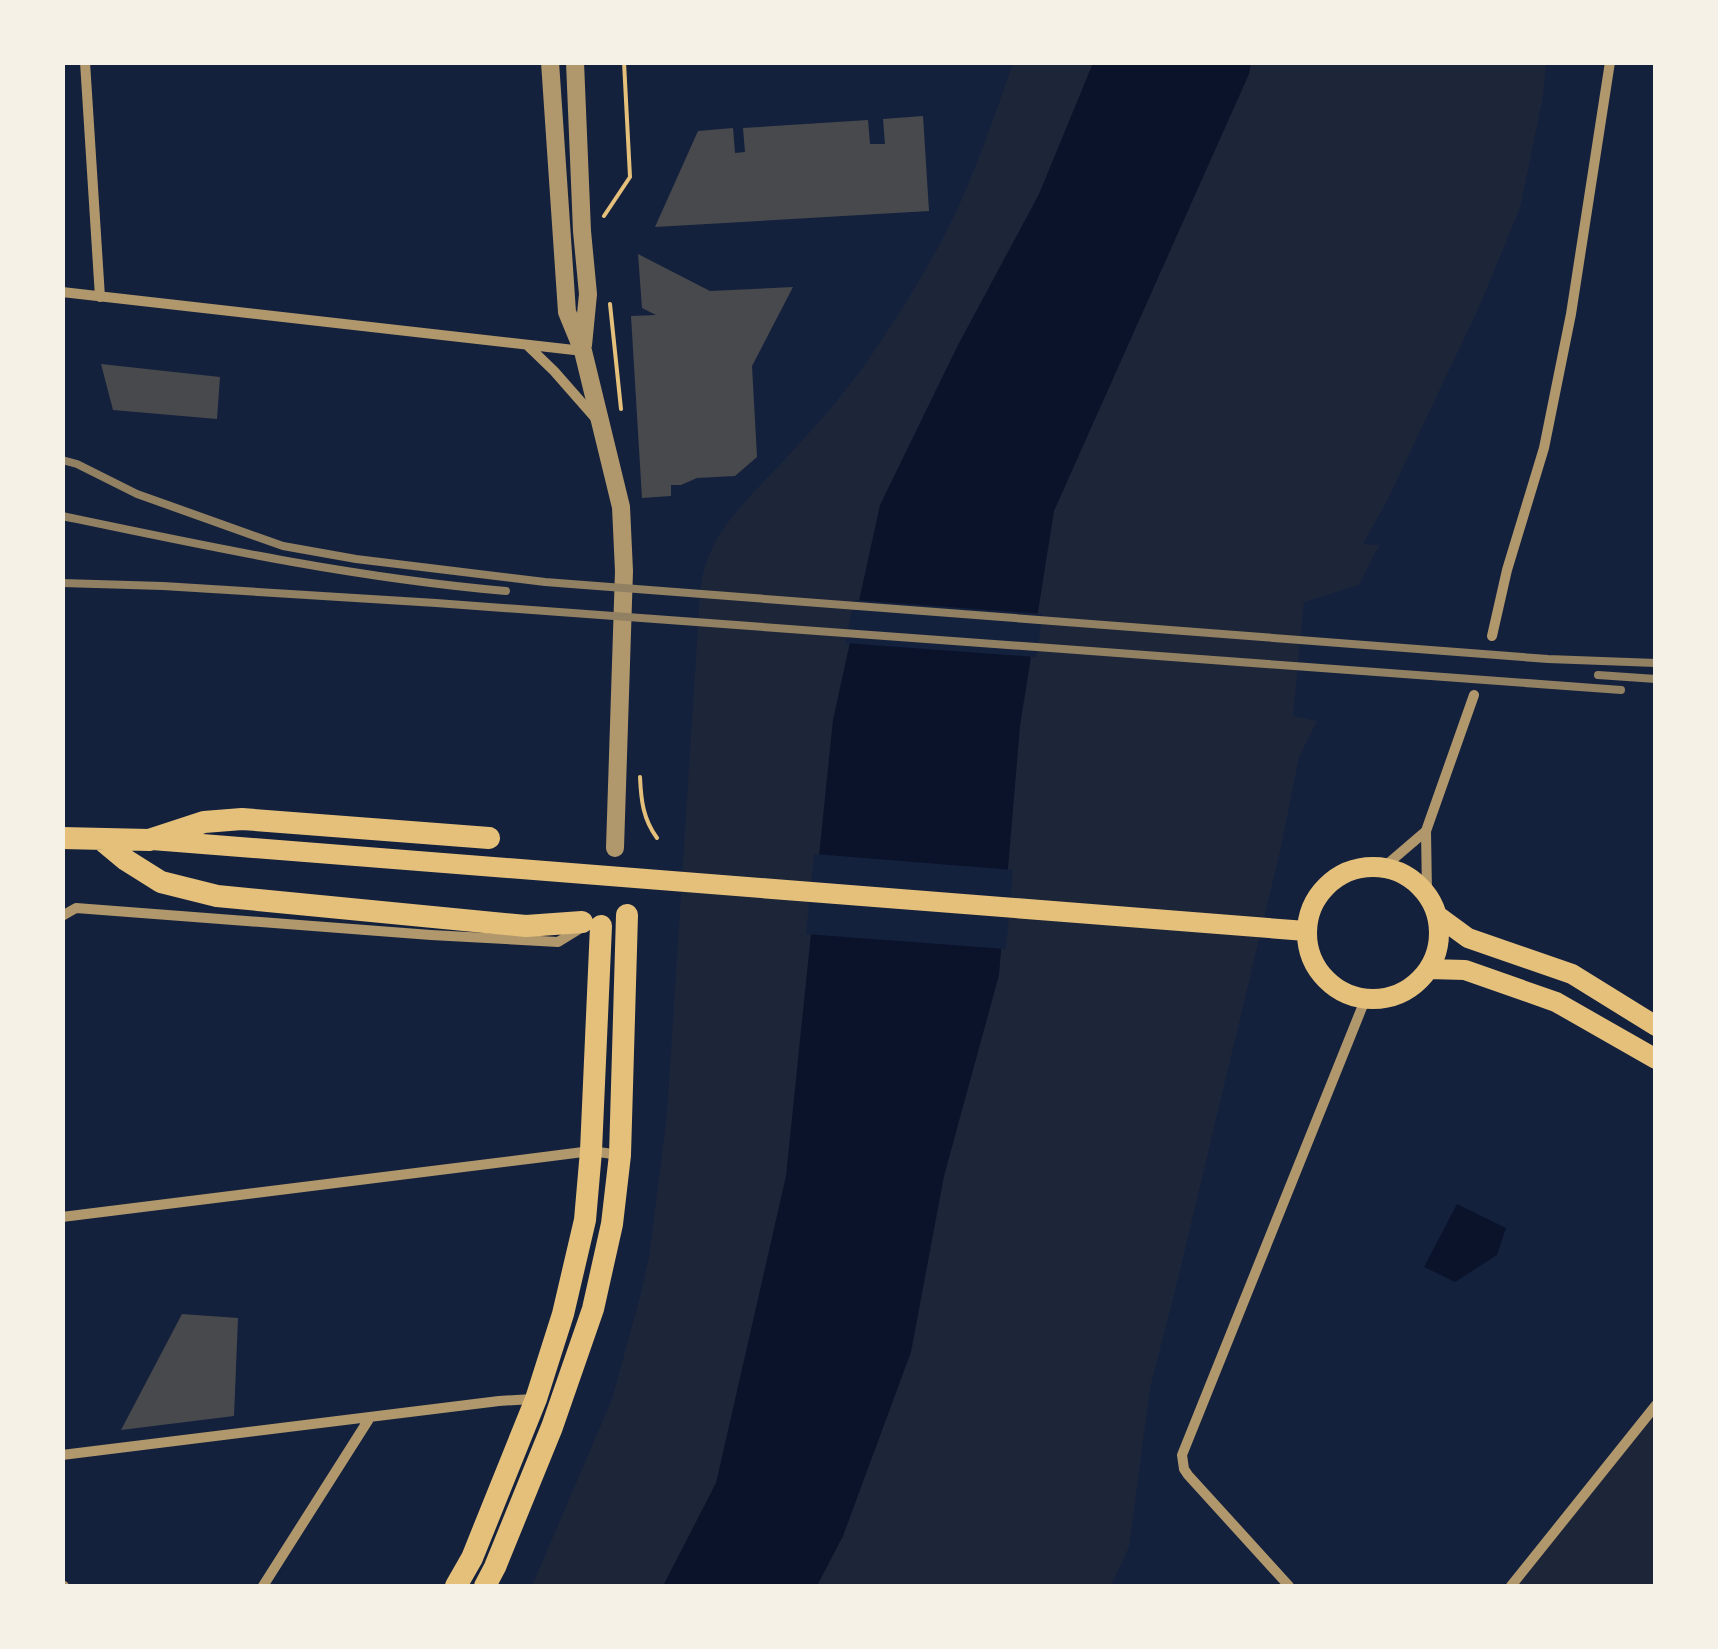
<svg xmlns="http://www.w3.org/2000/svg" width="1718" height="1649" font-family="Montserrat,sans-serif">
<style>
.green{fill:#1d2539}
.water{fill:#0b132b}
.pier{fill:#14213d}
.building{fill:#48494c}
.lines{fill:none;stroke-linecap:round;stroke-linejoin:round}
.path{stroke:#e5c07b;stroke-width:4}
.minor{stroke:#b1986c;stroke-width:10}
.tertiary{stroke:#b1986c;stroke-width:18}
.secondary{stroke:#e5c07b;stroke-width:20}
.primary{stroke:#e5c07b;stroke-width:22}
.rail{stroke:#918062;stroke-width:8}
</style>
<rect width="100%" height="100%" fill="#14213d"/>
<path class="green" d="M 1013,63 L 1546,63 L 1543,96 L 1520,208 L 1479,307 L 1387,501 L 1363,544 L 1379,545 L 1359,585 L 1304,602 L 1293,716 L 1317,721 L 1299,757 L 1281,847 L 1175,1291 L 1150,1388 L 1129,1547 L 1111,1586 L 532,1586 L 612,1399 L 640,1297 L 649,1258 L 667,1115 L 698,626 C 700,603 699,579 708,558 C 724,517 758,489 787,457 C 820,422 852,385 879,344 C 908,300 937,254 959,205 C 980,159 996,111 1013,63 Z
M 1655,1405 L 1655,1586 L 1511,1586 Z"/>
<path class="water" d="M 1093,63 L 1251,63 L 1249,74 L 1054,511 L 1020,726 L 999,975 L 944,1176 L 911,1352 L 843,1536 L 817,1586 L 663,1586 L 716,1483 L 786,1176 L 833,720 L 880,505 L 957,347 L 1039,194 Z
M 1457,1204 L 1506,1228 L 1497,1255 L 1455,1282 L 1424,1267 Z"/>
<path class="pier" d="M 854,600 L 1043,614 L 1036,657 L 845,643 Z
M 814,854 L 1013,870 L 1006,949 L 806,934 Z"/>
<path class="building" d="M 923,116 L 929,211 L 655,227 L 698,131 L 733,128 L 735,153 L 745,152 L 743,128 L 868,120 L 870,144 L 885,144 L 883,119 Z
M 638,254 L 710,291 L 793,287 L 752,366 L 757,457 L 735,476 L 697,478 L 681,485 L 671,485 L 671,496 L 642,498 L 631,316 L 656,315 L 642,308 Z
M 101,364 L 220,377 L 217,419 L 113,410 Z
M 182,1314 L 238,1318 L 234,1416 L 121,1430 Z"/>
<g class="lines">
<path class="path" d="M 604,216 L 630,177 L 624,62
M 610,304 L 621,409
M 640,777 C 641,800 643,819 657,838"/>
<path class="minor" d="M 85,62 L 100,297
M 62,292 L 583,351
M 527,345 L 554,371 L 597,420
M 1492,636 L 1507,570 L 1544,448 L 1571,314 L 1610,62
M 1384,867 L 1426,831
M 1427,893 L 1426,831 L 1474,695
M 62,916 L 76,908 L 431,935 L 558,942 L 584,926
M 62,1217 L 536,1158 L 591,1151 L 620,1155
M 62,1455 L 499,1401 L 533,1399
M 62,1586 L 64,1586
M 263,1586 L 369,1419
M 1289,1586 L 1188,1475 L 1184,1469 L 1182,1455 L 1365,1000
M 1511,1586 L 1656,1405"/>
<path class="tertiary" d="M 550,62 L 567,312 L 583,351 L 621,507 L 624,571 L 615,848
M 575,62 L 582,231 L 588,294 L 583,345"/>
<path class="secondary" d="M 152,840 L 1306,931
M1307 933a66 66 0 1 1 132 0a66 66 0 1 1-132 0Z
M 1438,916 L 1468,938 L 1572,974 L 1656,1026
M 1429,969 L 1465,970 L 1556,1002 L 1656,1059"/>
<path class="primary" d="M 62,838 L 149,840 L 204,822 L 242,819 L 489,838
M 102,840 L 126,860 L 161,882 L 217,896 L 526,926 L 582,922
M 456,1586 L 472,1558 L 536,1399 L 563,1314 L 585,1220 L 591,1151 L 601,926
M 485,1586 L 495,1567 L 552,1427 L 593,1309 L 612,1224 L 620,1155 L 627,915"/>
<path class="rail" d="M 62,460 L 77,464 L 137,494 L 283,546 L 356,559 L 545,582 L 1548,659 L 1656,663
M 62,516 C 210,547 355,578 506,591
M 62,583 L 163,586 L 436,603 L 1621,690
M 1598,675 L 1656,679"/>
</g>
<rect width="1718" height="1649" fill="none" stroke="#f6f1e7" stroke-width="130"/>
</svg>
